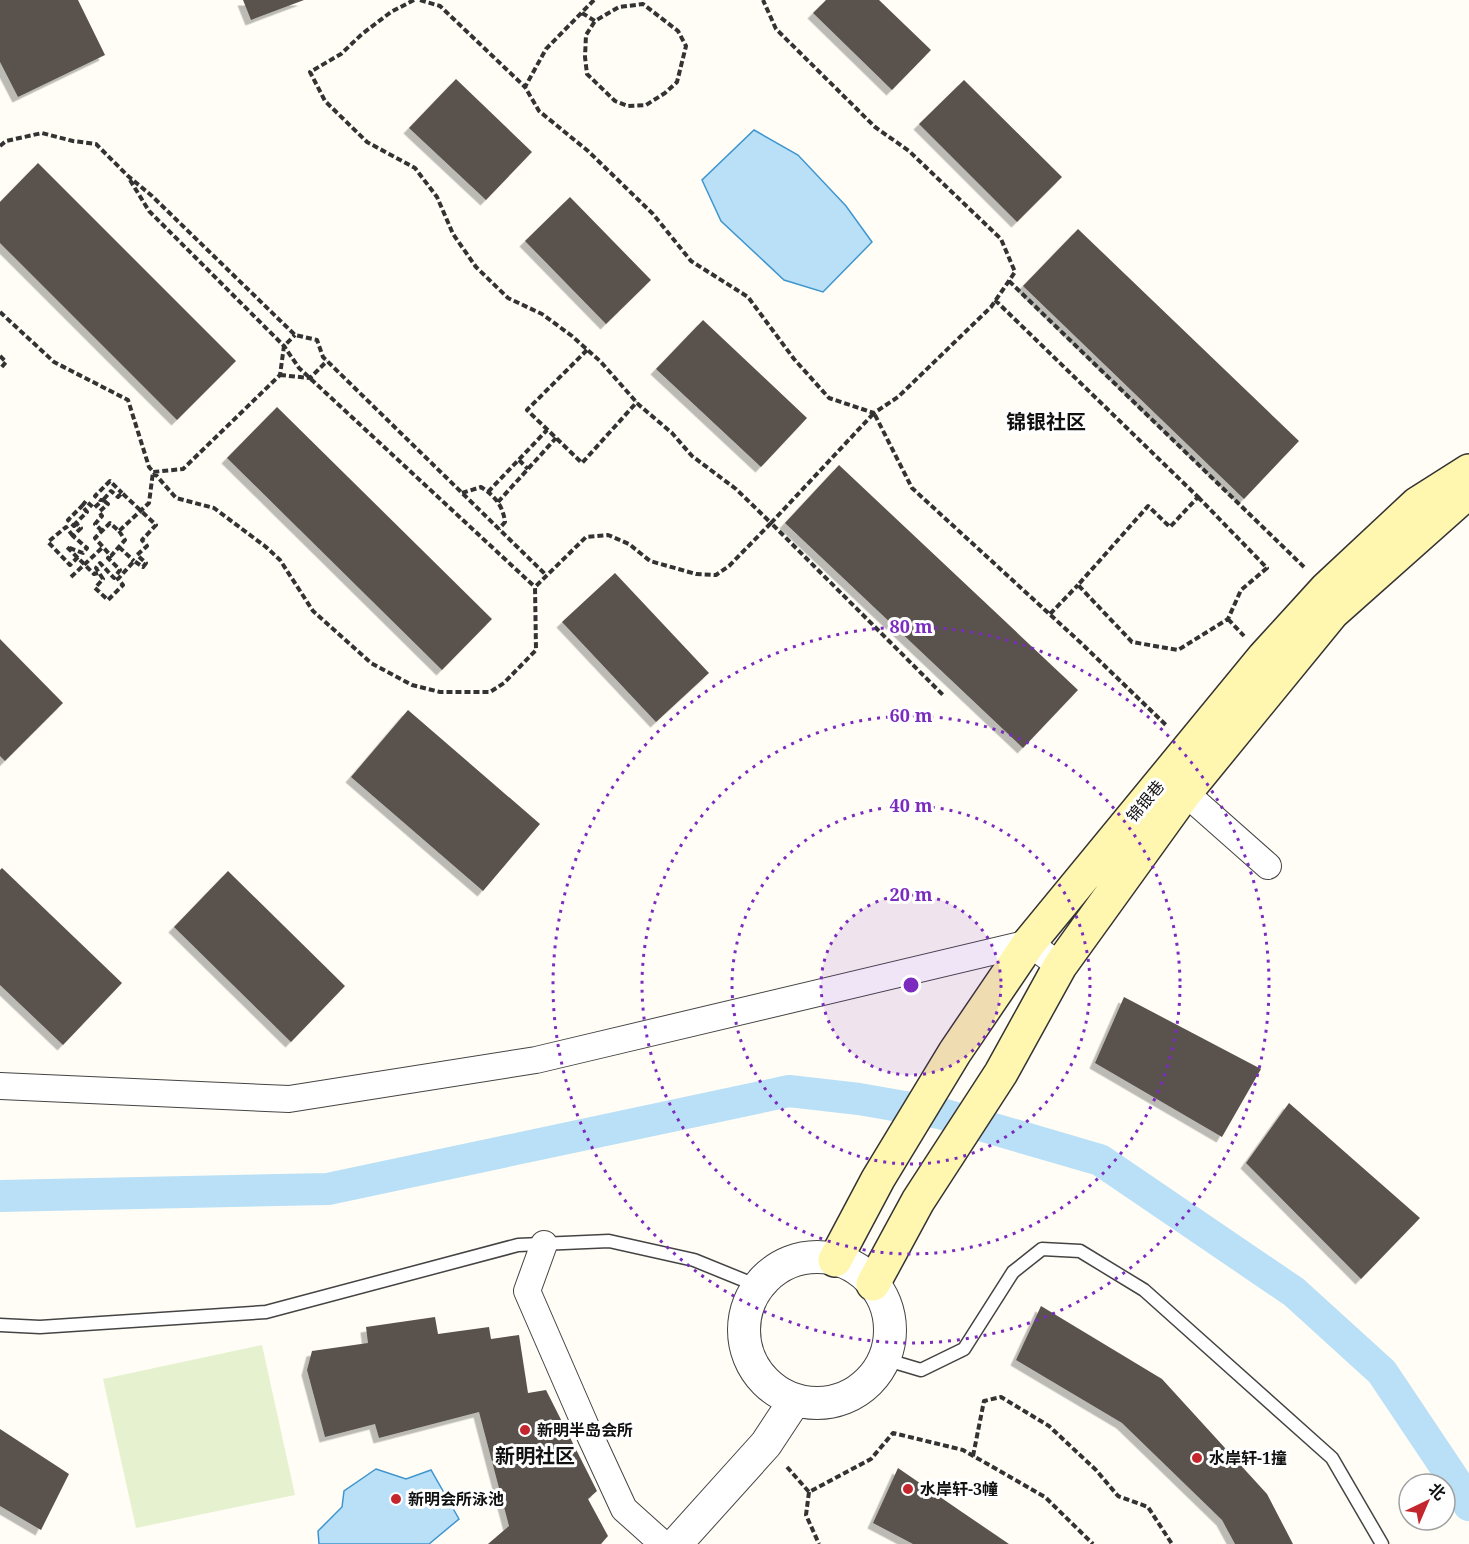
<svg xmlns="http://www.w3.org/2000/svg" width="1469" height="1544" font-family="'Noto Serif','Noto Sans SC',serif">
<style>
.pitch{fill:#e6f2cf}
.water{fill:#b9e0f7;stroke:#3f96cf;stroke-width:1.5}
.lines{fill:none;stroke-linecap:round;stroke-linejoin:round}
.canal{stroke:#b9e0f7;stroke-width:32}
.building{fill:#5a524d;filter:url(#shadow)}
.service-casing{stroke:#444;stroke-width:15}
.minor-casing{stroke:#444;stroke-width:28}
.tertiary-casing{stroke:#444;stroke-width:34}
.secondary-casing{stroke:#333;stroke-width:36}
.path{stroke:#333;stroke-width:4;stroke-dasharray:6 3;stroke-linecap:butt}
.service{stroke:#fff;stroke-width:12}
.minor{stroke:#fff;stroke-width:26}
.tertiary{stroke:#fff;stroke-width:32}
.secondary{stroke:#fff6b0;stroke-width:33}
.ring{fill:none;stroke:#7b2cbf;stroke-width:3;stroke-dasharray:3 6}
.poi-dot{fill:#c4262e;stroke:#fff;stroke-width:2}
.labels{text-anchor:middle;stroke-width:6;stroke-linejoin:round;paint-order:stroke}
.street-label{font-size:16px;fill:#111;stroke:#fff}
.poi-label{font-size:16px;font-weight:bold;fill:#111;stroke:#fff;text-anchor:start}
.quarter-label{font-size:20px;font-weight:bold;fill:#111;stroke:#fff}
.centre{fill:#7b2cbf;stroke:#fff;stroke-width:3}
.ring-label{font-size:18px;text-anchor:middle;font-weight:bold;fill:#7b2cbf;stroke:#fff;stroke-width:6;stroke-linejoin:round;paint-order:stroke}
</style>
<defs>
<filter id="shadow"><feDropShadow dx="-5.5" dy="5.5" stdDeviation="0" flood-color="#0004"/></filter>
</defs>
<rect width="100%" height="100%" fill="#fffdf5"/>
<path class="pitch" d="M 262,1345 L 295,1495 L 136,1528 L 103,1379 Z"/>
<path class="water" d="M 754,130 L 798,155 L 846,206 L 872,242 L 823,292 L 784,280 L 721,221 L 702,180 Z
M 376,1469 L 406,1479 L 431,1470 L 459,1519 L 429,1544 L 319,1544 L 318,1531 L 342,1507 L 344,1491 Z"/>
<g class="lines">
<path class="canal" d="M 0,1196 L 328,1189 L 789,1091 L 859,1099 L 939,1113 L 1100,1160 L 1294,1292 L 1382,1372 L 1463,1493 L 1469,1505"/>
</g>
<path class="building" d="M 0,0 L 78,0 L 105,55 L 18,97 L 0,62 Z
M 243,0 L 304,0 L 251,20 Z
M 826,0 L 879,0 L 931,50 L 892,90 L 813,13 Z
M 456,79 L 532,152 L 486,200 L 409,128 Z
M 964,80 L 1062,177 L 1017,222 L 919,124 Z
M 38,163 L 236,361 L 177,420 L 0,243 L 0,202 Z
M 570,197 L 651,280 L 606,324 L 525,241 Z
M 1078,229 L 1299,441 L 1244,499 L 1023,286 Z
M 703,320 L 807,418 L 761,467 L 656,369 Z
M 277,407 L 492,619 L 442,670 L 227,458 Z
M 839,465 L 1078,690 L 1023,748 L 785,523 Z
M 615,573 L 709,673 L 656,722 L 562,622 Z
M 0,639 L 63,703 L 5,761 L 0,756 Z
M 408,710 L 540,824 L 483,891 L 351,777 Z
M 2,868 L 122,983 L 63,1045 L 0,985 L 0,870 Z
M 228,871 L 345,986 L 291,1042 L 174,927 Z
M 1124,997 L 1261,1069 L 1222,1137 L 1095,1063 Z
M 1289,1103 L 1420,1218 L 1361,1279 L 1246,1163 Z
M 1041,1306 L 1162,1379 L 1267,1494 L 1293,1544 L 1235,1544 L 1222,1520 L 1122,1423 L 1016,1360 Z
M 435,1317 L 438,1334 L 489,1327 L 491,1339 L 519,1335 L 528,1393 L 546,1390 L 597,1491 L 588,1499 L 608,1536 L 601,1544 L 488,1544 L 509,1526 L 479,1412 L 379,1438 L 375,1424 L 325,1437 L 307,1370 L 312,1351 L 368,1343 L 366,1327 Z
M 0,1429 L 69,1474 L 41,1530 L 0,1506 Z
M 898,1468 L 959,1510 L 1009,1544 L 913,1544 L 873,1523 Z"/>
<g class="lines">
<defs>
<path id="service" d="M 0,1325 L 40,1327 L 266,1312 L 518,1245 L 609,1241 L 694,1260 L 758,1286
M 884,1359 L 921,1370 L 964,1349 L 1013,1272 L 1042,1249 L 1080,1251 L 1144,1290 L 1332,1458 L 1382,1544"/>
<path id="minor" d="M 1173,782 L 1268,866
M 0,1086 L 289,1099 L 536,1060 L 1029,943 L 1060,966
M 544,1244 L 527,1291 L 587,1429 L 624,1509 L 663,1544"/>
<path id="tertiary" d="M744 1330a73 73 0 1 1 146 0a73 73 0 1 1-146 0Z
M 676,1544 L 766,1444 L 795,1400"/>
<path id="secondary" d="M 835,1260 L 878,1179 L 955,1052 L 1029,943 L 1264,657 L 1326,589 L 1417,504 L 1469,471
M 873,1284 L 918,1201 L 1001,1073 L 1060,966 L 1184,794 L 1332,613 L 1459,500 L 1469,495"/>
</defs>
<use href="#service" class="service-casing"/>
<use href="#minor" class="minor-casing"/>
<use href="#tertiary" class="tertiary-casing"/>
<use href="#secondary" class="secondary-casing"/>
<path class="path" d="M 414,0 L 391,12 L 362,34 L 341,54 L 310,72 L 325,101 L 367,142 L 415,168 L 437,197 L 453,234 L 476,267 L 508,298 L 542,314 L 572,336 L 600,361 L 639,405 L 672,433 L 692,456 L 736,489 L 771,523 L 874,413 L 912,488 L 1081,643 L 1167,726
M 420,0 L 440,6 L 525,87
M 594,0 L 546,49 L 525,87 L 539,111 L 588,151 L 653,214 L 691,261 L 748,297 L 794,359 L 829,398 L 874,413 L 898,397 L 991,307 L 1015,272 L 1001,239 L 909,151 L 875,127 L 776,29 L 763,0
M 582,13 L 595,21 L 619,7 L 643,4 L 678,31 L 686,46 L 677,82 L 665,93 L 646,105 L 628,106 L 615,101 L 587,74 L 585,57 L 586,35 L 595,21
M 0,146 L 6,141 L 42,133 L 73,141 L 96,144 L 128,176 L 152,196 L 295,335 L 317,340 L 323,357 L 546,575
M 130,180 L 149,211 L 284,346 L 299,368 L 535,587
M 1009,281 L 1304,567
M 995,300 L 1198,497
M 0,312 L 54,362 L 128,400 L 149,467 L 176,498 L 214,508 L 266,547 L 280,560 L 313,611 L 371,663 L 412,685 L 440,692 L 490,692 L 504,683 L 536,650 L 535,587 L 586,537 L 608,535 L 629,544 L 650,561 L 696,574 L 716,575 L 729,566 L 771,523 L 943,695
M 587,350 L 527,410 L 582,463 L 637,402
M 0,356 L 6,362 L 0,369
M 280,375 L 310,378 L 327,361
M 519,460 L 528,469
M 488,492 L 547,430
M 462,493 L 481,487 C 495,496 503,506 505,522 L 499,529
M 1198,497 L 1267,568 L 1241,590 L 1228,619 L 1178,650 L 1132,642 L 1078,585 L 1148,506 L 1170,527 Z
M 498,502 L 556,438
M 76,524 L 74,526 L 68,520 L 82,506
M 102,531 L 95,524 L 102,516 L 99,512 L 108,504 L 103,500 L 111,491 L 118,497 L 122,493 L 156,525 L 142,540 L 147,546 L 137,555 L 146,563 L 143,567 L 134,561 L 118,579 L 123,585 L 108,600 L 95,588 L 103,579 L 96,568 L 100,563 L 114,578 L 120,570 L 108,558 L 111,556
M 119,531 L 125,540 L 111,556 L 95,538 L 110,523 L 119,531 L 149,503 L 153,472 L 183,469 L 280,375 L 284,346 L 295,335
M 73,536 L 66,527 L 48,542 L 70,565 L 78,557
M 119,547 L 134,561
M 98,573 L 94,574 L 67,547 L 83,553 L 87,548 L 73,536 L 81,528 L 76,523 L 87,512 L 82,506 L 86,501 L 94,508 L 103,500 L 100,500 L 95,496 L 110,481 L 122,493
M 71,577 L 103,547
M 1050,614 L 1078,585
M 1228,619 L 1244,636
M 973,1456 L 984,1401 L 1001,1397 L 1049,1426 L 1096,1470 L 1118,1496 L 1148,1507 L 1172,1544
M 787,1467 L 809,1492 L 871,1459 L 893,1433 L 963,1450 L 1045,1497 L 1093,1544
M 809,1492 L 806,1515 L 819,1544"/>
<use href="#service" class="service"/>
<use href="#minor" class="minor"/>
<use href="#tertiary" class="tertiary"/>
<use href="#secondary" class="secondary"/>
</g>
<circle cx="911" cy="985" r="90" fill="#7b2cbf" fill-opacity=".12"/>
<g class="ring">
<circle cx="911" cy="985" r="90"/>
<circle cx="911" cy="985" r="179"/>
<circle cx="911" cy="985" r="269"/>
<circle cx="911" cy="985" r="358"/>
</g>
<g class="poi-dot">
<circle cx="525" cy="1430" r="6"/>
<circle cx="1197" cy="1458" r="6"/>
<circle cx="908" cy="1489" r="6"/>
<circle cx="396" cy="1499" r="6"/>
</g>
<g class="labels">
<g class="street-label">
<text transform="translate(1145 801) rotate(-50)" y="6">锦银巷</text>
</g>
<g class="poi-label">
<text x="537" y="1436">新明半岛会所</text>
<text x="1209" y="1464">水岸轩-1撞</text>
<text x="920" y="1495">水岸轩-3幢</text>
<text x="408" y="1505">新明会所泳池</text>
</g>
<g class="quarter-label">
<text x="1046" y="429">锦银社区</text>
<text x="535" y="1463">新明社区</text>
</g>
</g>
<circle cx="911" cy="985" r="9" class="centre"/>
<g class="ring-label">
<text x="911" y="633">80 m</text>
<text x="911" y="722">60 m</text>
<text x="911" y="812">40 m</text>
<text x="911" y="901">20 m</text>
</g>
<g transform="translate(1427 1502) rotate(44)"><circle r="28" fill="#ffffff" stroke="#a0a0a0" stroke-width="1.5"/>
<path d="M0-4.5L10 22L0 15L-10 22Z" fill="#c4262e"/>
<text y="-9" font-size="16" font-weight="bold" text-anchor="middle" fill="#111111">北</text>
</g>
</svg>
